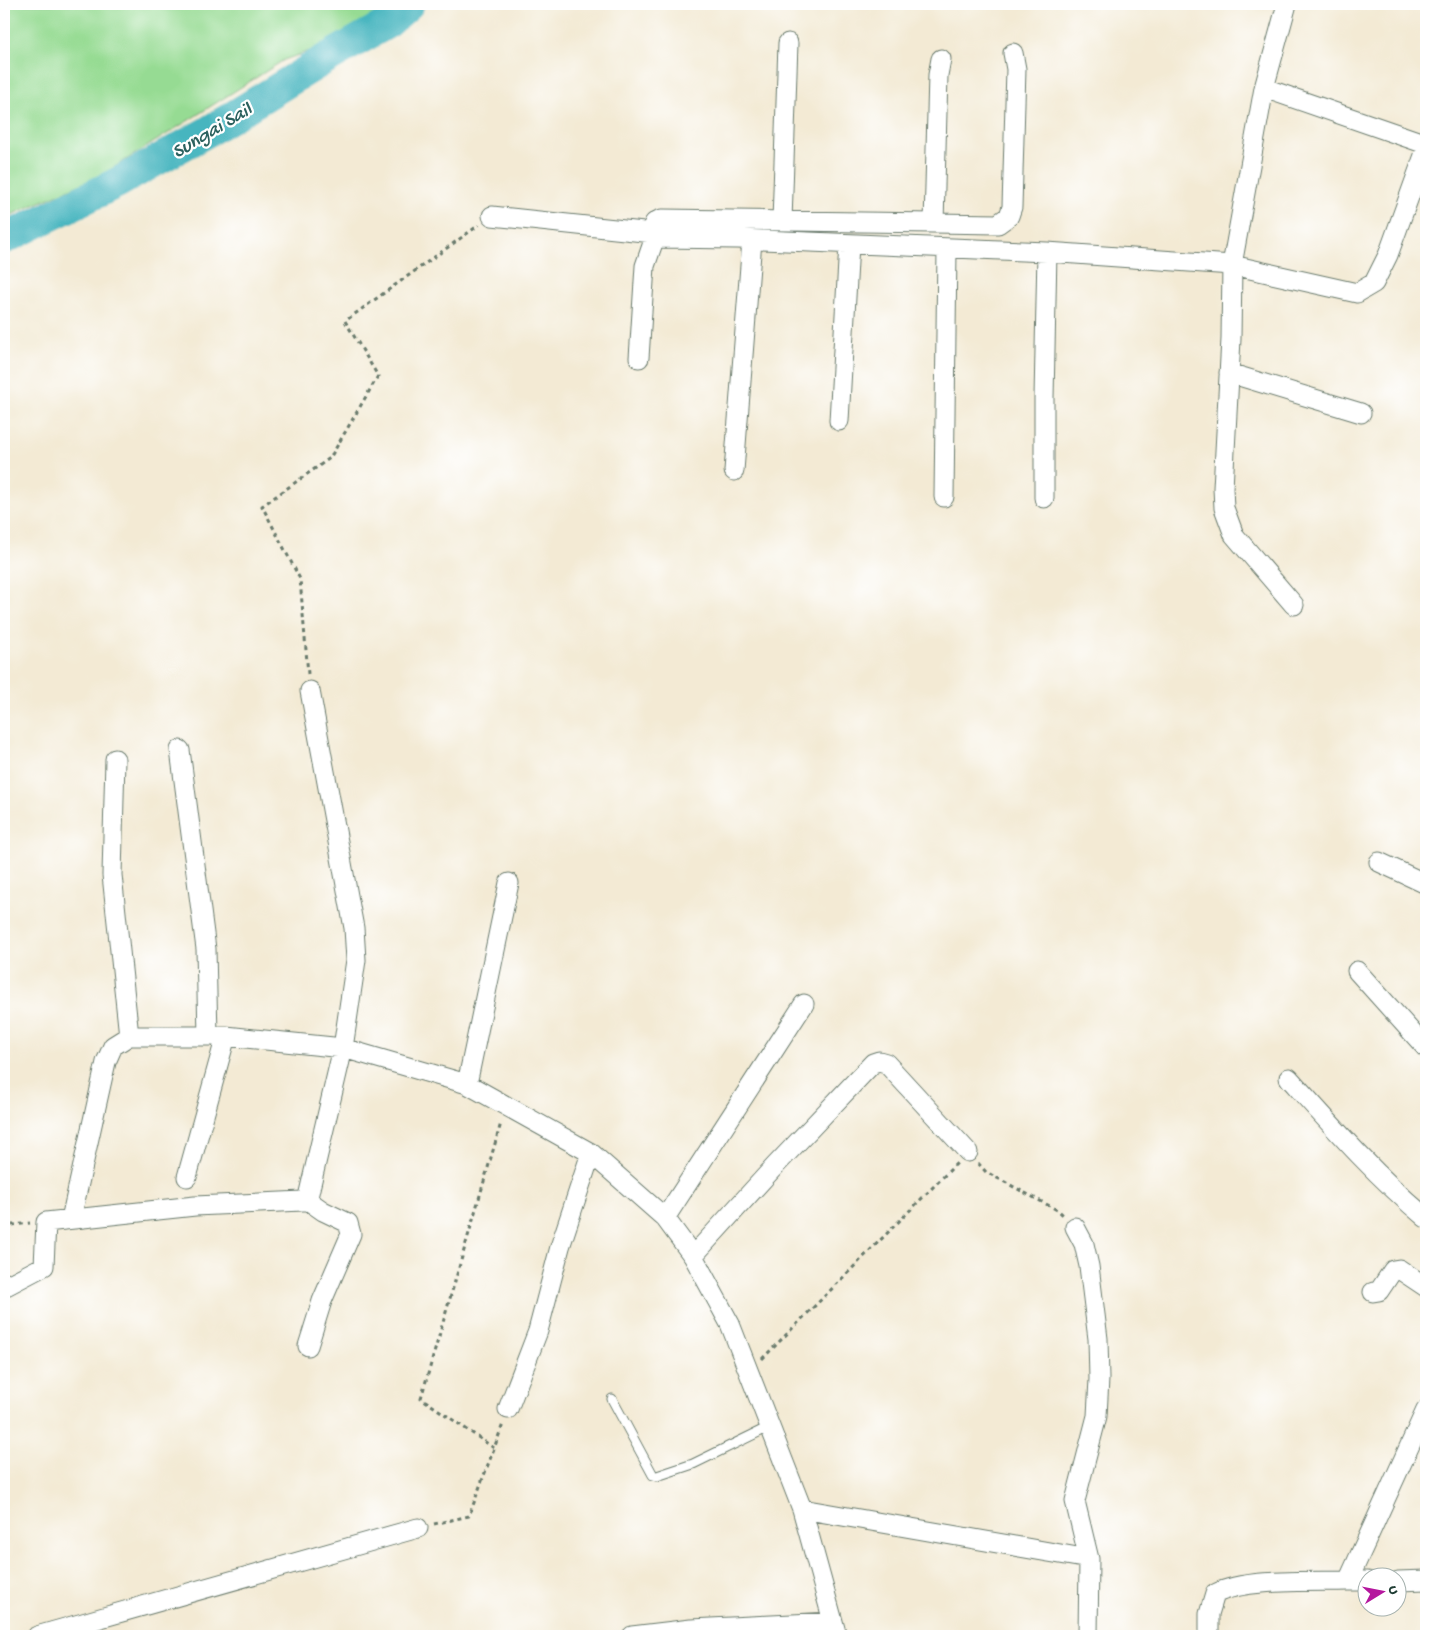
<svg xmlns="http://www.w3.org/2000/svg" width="1430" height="1640" font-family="'Gochi Hand',sans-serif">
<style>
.green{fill:#96db93;stroke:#5a8c64}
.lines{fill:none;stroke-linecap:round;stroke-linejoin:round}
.river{stroke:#46b5bf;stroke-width:31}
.lane-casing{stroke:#697a6c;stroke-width:11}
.street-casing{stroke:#697a6c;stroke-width:21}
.path{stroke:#697a6c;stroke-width:3;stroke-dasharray:4 4;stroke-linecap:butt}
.lane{stroke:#fff;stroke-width:9}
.street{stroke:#fff;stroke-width:19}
.labels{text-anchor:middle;stroke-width:4.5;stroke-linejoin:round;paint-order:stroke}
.water-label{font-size:20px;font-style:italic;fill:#2b615e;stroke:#fff}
</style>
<rect width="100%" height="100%" fill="#fff"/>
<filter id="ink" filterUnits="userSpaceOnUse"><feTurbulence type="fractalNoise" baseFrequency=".02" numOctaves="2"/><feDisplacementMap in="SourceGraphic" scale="10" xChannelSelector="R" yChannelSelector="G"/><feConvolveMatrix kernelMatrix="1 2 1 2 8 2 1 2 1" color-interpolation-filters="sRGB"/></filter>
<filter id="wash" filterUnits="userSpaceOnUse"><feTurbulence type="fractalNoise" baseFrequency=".0096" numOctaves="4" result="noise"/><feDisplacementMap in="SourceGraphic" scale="20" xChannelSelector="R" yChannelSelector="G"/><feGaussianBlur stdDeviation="1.12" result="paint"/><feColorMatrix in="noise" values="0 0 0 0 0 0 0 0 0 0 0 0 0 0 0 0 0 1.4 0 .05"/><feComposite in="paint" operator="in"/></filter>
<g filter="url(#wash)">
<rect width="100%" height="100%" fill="#f3ead4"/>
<path class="green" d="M 4,4 L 386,4 L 350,34 L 333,43 L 284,60 L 102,175 L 4,218 Z"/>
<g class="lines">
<path class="river" d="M 4,239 L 119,182 L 207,132 L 327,58 L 388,23 L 409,4"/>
</g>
</g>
<g filter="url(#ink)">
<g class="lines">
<defs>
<path id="lane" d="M 612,1399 L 653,1475 L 657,1476 L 693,1464 L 771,1426"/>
<path id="street" d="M 1287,4 L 1264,88 L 1232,265 L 1231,339 L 1223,488 L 1224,508 L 1234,535 L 1294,605
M 941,59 L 938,75 L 934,223 L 998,224 L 1009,216 L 1012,207 L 1016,69 L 1013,53
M 1264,88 L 1426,144
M 492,216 L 653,233 L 655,237 L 659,238 L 738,239 L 1047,252 L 1232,265 L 1357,293 L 1374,283 L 1388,255 L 1426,150
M 782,221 L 788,43
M 653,233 C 651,225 654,221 662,219 L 934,223
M 639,358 L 645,266 L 655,237
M 1229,373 L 1361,413
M 839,421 L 849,244
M 734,471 L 752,240
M 944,497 L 947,249
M 1044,498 L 1044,398 L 1047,252
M 180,750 L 206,949 L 208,1036
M 115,759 L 112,875 L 129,1036
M 1379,862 L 1426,884
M 1357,971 L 1426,1048
M 1289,1078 C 1333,1127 1376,1176 1426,1218
M 467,1084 L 509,883
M 187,1177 L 226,1036
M 306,1199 L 323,1211 L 348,1223 L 351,1234 L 322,1301 L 308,1346
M 665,1218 L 804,1004
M 71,1219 L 106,1062 L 113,1046 L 129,1036 L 226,1036 L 343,1048 L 467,1084 L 591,1153 L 665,1218 L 693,1256 L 730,1324 L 802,1509 L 837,1636
M 1075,1227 L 1084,1244 L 1089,1266 L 1098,1339 L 1099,1379 L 1097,1416 L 1075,1501 L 1089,1559 L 1088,1636
M 693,1256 L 775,1166 L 873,1063 L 879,1061 L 886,1063 L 968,1152
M 4,1287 L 44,1266 L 46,1222 L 195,1206 L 303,1201 L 308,1197 L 343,1048 L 356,960 L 354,928 L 310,691
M 1373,1292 L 1379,1291 L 1393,1270 L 1399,1269 L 1426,1287
M 508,1409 L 538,1331 L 560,1247 L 591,1153
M 802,1509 L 1089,1559
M 1348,1581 L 1368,1581
M 1398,1581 L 1426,1580
M 37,1636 L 418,1528
M 632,1636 L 691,1629 L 833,1622
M 1209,1636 L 1209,1614 L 1215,1594 C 1245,1578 1313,1582 1348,1581 L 1426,1410"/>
</defs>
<use href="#lane" class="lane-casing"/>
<use href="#street" class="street-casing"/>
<path class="path" d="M 308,674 L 300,579 L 262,506 L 330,458 L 378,376 L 345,321 L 479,225
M 978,1163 L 986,1172 L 1059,1211 L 1064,1216
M 4,1226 L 30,1223
M 762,1359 L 957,1163
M 494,1448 L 421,1398 L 501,1123
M 434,1524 L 469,1516 L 503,1424"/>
<use href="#lane" class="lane"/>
<use href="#street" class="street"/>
</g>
</g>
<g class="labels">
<g class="water-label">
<text transform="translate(211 129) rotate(-31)" y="7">Sungai Sail</text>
</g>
</g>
<rect width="1430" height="1640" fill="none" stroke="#fff" stroke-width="20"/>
<g transform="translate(1382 1592) rotate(80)"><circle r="24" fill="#ffffff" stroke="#a5b1ae"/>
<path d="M0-4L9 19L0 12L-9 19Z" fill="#b5179e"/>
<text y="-8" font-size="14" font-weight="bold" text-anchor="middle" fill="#1f3d34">U</text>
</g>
</svg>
